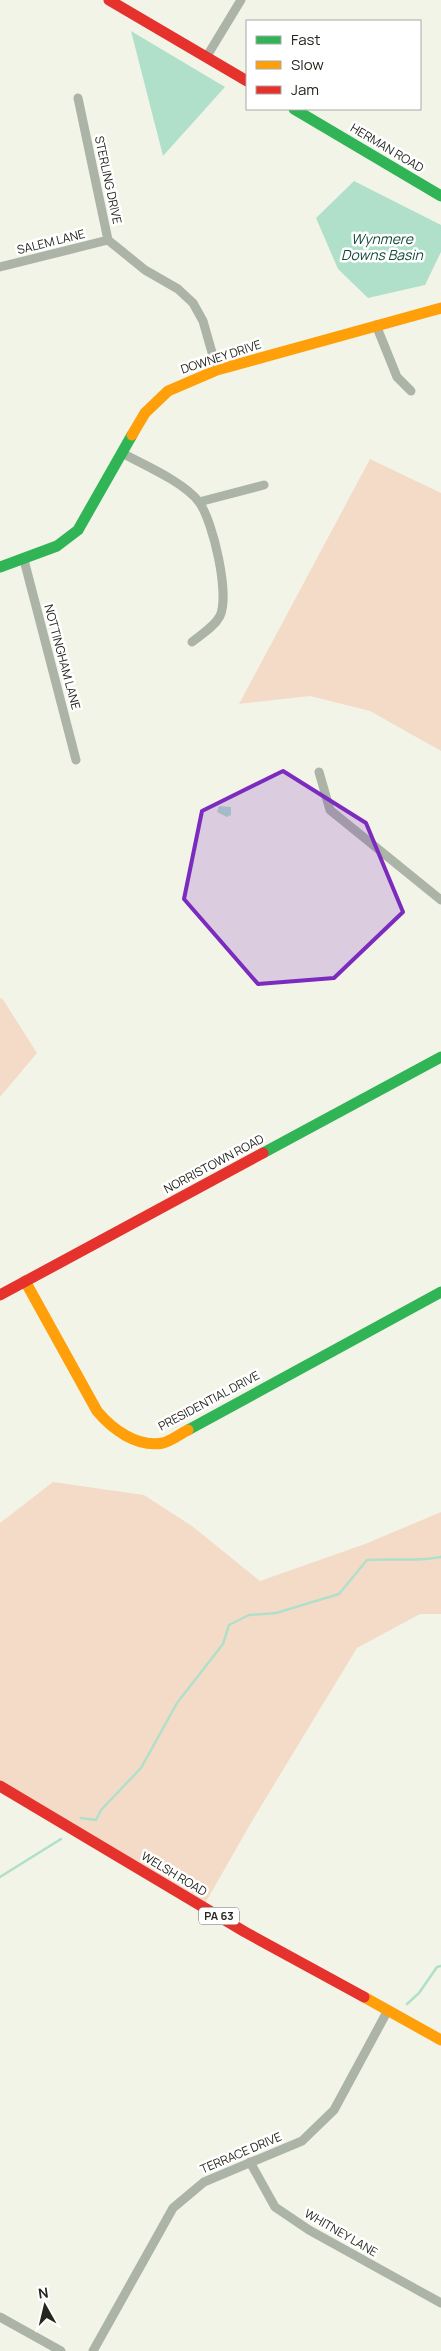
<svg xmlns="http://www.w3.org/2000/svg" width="441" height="2351" font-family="Manrope,sans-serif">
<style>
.green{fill:#f4dbc8}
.water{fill:#b0e0ca}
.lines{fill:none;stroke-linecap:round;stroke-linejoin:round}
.stream{stroke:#b0e0ca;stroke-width:2.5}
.street{stroke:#acb4a7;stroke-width:9}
.fast{stroke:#30b455;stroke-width:11}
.slow{stroke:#ff9f0a;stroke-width:11}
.jam{stroke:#e5322d;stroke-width:11}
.marked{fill:#7b2cbf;fill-opacity:0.2;stroke:#7b2cbf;stroke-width:4;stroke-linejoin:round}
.labels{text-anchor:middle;stroke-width:5;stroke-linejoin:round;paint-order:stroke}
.shield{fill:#fff;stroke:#676762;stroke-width:1}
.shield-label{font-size:11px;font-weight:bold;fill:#26261f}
.street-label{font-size:12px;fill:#26261f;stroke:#fff}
.water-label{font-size:14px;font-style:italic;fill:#124938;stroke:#fff}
</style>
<rect width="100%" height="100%" fill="#f3f4e8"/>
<path class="green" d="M 370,459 L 441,493 L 441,751 L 370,711 L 310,696 L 239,704 Z
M 2,998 L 37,1053 L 0,1097 L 0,999 Z
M 53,1482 L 144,1495 L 192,1526 L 260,1581 L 365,1544 L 441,1512 L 441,1614 L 420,1614 L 357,1648 L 252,1821 L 203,1907 L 0,1786 L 0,1523 Z"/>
<path class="water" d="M 131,31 L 225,87 L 163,156 Z
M 354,181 L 441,225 L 441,252 L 425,285 L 368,298 L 338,269 L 316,218 Z
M 219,806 L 231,807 L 231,815 L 227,817 L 217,812 Z"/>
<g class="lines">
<path class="stream" d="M 81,1818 L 96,1820 L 101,1810 L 141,1768 L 177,1703 L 223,1644 L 229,1625 L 249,1615 L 276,1613 L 339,1594 L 367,1560 C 392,1558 417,1562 441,1557
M 0,1877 L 61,1839
M 407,2004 L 419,1993 L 437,1967 L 441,1966"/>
<path class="street" d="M 207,56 L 241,0
M 78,98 L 108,240 L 145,270 L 178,289 L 193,303 L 203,321 L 217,370
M 0,267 L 108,240
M 376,325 L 397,377 L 411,391
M 122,453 C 144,465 184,482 199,502 C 213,521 230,594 220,616 C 214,627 202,634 192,642
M 199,502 L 264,485
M 24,560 L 76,760
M 319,772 L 330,810 L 441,900
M 250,2162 L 275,2207 L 309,2230 L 441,2303
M 0,2317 L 61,2351
M 93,2351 L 173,2208 L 204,2182 L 302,2141 L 334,2110 L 388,2010"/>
<path class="fast" d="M 294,109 L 441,196
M 0,567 L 57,546 L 78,530 L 132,435
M 263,1153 L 441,1057
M 188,1430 L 441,1292"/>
<path class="slow" d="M 132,435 L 145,413 L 168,391 L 217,370 L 441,308
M 25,1281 L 97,1411 C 112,1429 137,1448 163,1443 C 171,1441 180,1434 188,1430
M 364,1997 L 441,2040"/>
<path class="jam" d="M 109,0 L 247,81
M 0,1295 L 263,1153
M 0,1786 L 245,1932 L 364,1997"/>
</g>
<path class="marked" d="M 283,771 L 366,823 L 403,912 L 334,978 L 258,984 L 184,899 L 202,811 Z"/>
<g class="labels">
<rect class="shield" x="199" y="1907.5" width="40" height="17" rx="4"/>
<g class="shield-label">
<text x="219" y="1920">PA 63</text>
</g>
<g class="street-label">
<text transform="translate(387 148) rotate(31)" y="4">HERMAN ROAD</text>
<text transform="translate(108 180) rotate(78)" y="4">STERLING DRIVE</text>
<text transform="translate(51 242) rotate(-14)" y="4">SALEM LANE</text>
<text transform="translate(221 357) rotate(-18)" y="4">DOWNEY DRIVE</text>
<text transform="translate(62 657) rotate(75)" y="4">NOTTINGHAM LANE</text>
<text transform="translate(214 1164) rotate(-28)" y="4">NORRISTOWN ROAD</text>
<text transform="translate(209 1401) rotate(-28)" y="4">PRESIDENTIAL DRIVE</text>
<text transform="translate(174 1874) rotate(31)" y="4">WELSH ROAD</text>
<text transform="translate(241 2153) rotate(-23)" y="4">TERRACE DRIVE</text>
<text transform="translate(341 2233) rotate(30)" y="4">WHITNEY LANE</text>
</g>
<g class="water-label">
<text x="382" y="244">Wynmere<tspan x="382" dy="16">Downs Basin</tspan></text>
</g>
</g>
<rect x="246" y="20" width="175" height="90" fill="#ffffff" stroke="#a8a8a5"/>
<rect x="256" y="36" width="25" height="8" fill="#30b455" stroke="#a8a8a5"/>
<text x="291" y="45" font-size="15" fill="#26261f">Fast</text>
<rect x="256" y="61" width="25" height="8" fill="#ff9f0a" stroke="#a8a8a5"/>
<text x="291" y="70" font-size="15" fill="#26261f">Slow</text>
<rect x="256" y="86" width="25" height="8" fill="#e5322d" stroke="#a8a8a5"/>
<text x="291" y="95" font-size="15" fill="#26261f">Jam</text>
<g transform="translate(45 2306) rotate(352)" stroke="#ffffff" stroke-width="4" paint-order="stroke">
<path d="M0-4L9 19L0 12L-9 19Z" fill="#26261f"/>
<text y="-8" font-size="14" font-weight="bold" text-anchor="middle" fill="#26261f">N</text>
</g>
</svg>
